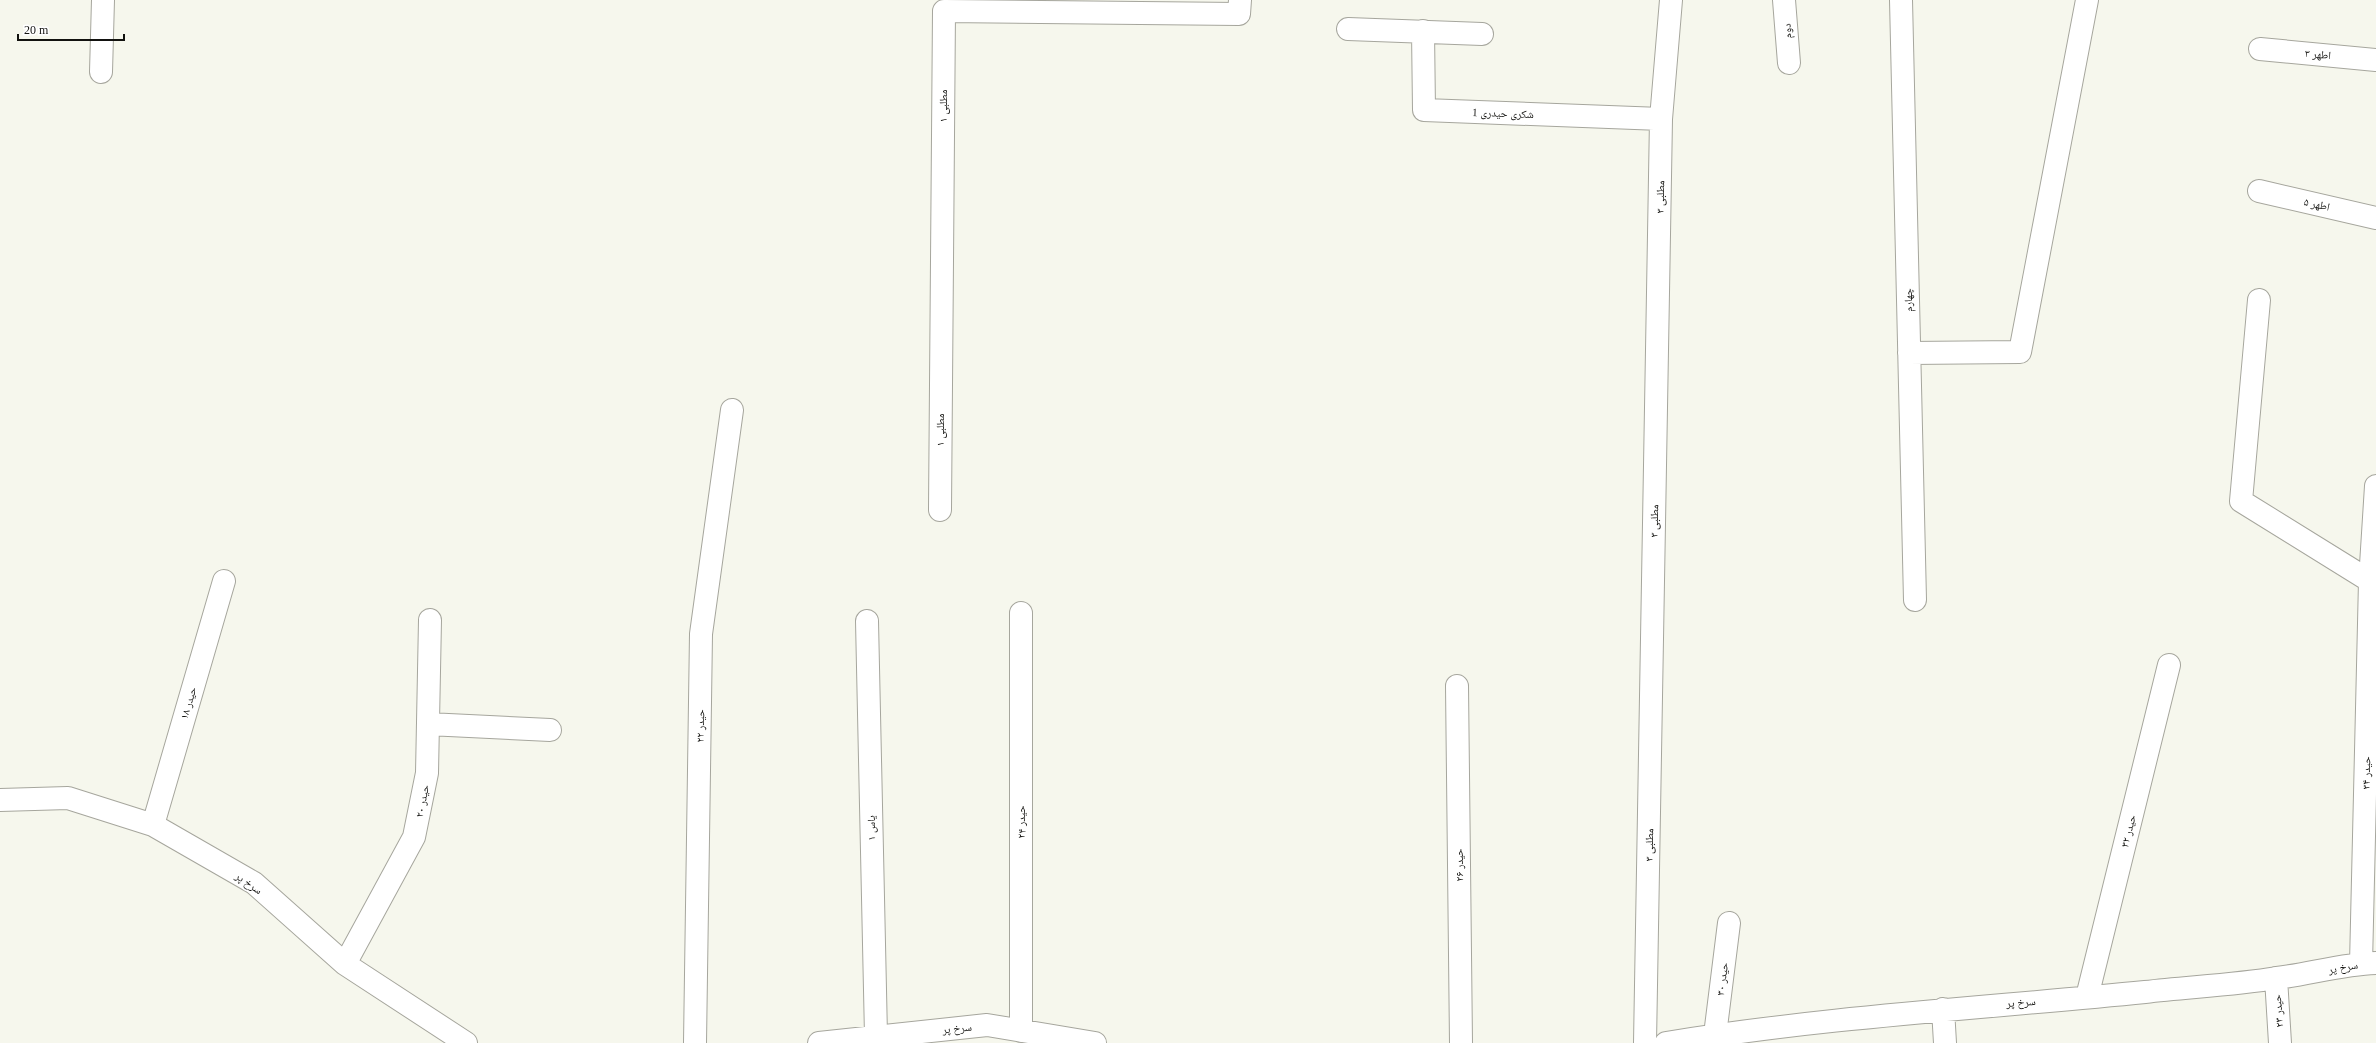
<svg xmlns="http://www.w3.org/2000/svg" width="2376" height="1043" font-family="'Times New Roman','Noto Naskh Arabic',serif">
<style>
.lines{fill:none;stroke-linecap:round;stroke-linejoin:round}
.minor-casing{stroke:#a6a69d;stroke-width:24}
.minor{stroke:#fff;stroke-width:22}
.labels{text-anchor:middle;stroke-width:3;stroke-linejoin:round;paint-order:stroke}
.street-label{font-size:11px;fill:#12120f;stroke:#fff}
</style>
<rect width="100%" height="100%" fill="#f6f7ed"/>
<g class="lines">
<defs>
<path id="minor" d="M 1784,0 L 1789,63
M 1901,0 L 1915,600
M 1348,29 L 1482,34
M 1423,31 L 1424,110 L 1661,119
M 2260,49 L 2376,60
M 101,72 L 103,0
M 2259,191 L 2376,218
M 2259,300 L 2241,501 L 2370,581
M 1909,353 L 2020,352 L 2087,0
M 940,510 L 944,11 L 1239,14 L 1240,0
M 867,621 L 876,1036
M 1457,686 L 1461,1043
M 428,724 L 550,730
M 0,800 L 68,798 L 153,825 L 254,883 L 345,964 L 466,1043
M 153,825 L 224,581
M 345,964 L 414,837 L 427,773 L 430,620
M 2361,964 L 2370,581 L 2376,486
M 2276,978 L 2280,1043
M 2087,997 L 2169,665
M 1943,1009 L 1945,1043
M 1021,1031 L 1021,613
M 1715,1035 L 1729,923
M 695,1043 L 701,634 L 732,410
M 819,1043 L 987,1025 L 1095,1043
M 1645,1043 L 1661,119 L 1671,0
M 1666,1043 C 1825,1017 1985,1008 2145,992 C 2188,987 2233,985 2277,978 C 2310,974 2343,964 2376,963"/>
</defs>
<use href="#minor" class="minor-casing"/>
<use href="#minor" class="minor"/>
</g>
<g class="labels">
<g class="street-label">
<text transform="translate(1787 31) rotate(-94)" y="4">دوم</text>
<text transform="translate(2318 54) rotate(5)" y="4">اطهر ۳</text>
<text transform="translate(943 106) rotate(-90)" y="4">مطلبی ۱</text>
<text transform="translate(1503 113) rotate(2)" y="4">شکری حیدری 1</text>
<text transform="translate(1660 197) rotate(-89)" y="4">مطلبی ۳</text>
<text transform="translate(2317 204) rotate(13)" y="4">اطهر ۵</text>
<text transform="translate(1908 300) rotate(-91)" y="4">چهارم</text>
<text transform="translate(940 430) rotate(-90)" y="4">مطلبی ۱</text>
<text transform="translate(1654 521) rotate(-89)" y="4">مطلبی ۳</text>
<text transform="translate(188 703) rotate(-74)" y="4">حیدر ۱۸</text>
<text transform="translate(700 726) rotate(-89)" y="4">حیدر ۲۲</text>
<text transform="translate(2366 773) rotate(-89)" y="4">حیدر ۳۴</text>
<text transform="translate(422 801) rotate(-79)" y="4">حیدر ۲۰</text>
<text transform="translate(1021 822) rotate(-90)" y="4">حیدر ۲۴</text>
<text transform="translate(871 828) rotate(-91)" y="4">یاس ۱</text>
<text transform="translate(2128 831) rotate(-76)" y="4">حیدر ۳۲</text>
<text transform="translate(1649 845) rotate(-89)" y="4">مطلبی ۳</text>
<text transform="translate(1459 865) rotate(-91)" y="4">حیدر ۲۶</text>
<text transform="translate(249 883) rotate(35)" y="4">سرخ پر</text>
<text transform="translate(2343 967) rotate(-10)" y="4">سرخ پر</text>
<text transform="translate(1722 979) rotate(-83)" y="4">حیدر ۳۰</text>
<text transform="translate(2021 1002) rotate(-4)" y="4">سرخ پر</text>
<text transform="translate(2278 1011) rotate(-94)" y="4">حیدر ۲۳</text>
<text transform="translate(957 1028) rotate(-6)" y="4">سرخ پر</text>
</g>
</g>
<path d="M18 34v6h106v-6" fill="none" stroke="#12120f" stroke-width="2"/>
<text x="24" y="34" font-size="12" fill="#12120f" stroke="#ffffff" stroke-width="3" paint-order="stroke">20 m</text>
</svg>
